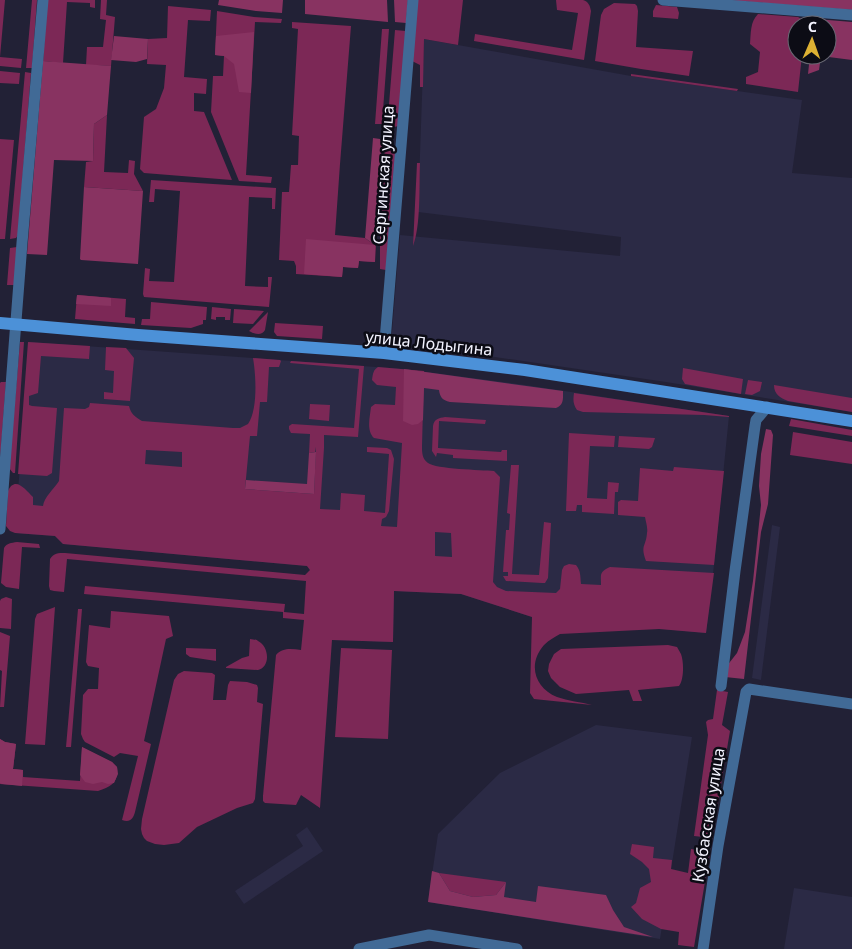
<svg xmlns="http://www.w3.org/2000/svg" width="852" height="949" font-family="'Noto Sans',sans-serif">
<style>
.built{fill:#2b2a45}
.green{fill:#7c2856;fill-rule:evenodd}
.forest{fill:#883361}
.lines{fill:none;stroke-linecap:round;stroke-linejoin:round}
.minor{stroke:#416a96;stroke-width:11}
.secondary{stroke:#4c91d8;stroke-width:12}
.labels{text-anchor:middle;stroke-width:5;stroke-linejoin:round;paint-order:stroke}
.street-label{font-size:16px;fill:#f3f3ff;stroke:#0c0c15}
</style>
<rect width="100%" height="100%" fill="#222136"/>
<path class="built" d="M 424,39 L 631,76 L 802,100 L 792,173 L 852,178 L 852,412 L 666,382 L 434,348 L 391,344 L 400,235 L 620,256 L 621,237 L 418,212 Z
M 29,342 L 404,369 L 525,385 L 729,416 L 714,565 L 706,633 L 532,617 L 461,594 L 394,591 L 393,642 L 332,640 L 317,580 L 307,566 L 63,544 L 55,536 L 15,533 Z
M 772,525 L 780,527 L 761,680 L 752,678 Z
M 596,725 L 692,737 L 660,939 L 428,902 L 438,834 L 500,773 Z
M 307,827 L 323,851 L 244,904 L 235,891 L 303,846 L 296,835 Z
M 794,888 L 852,897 L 852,949 L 784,949 Z"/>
<path class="green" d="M 0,0 L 5,0 L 0,57 L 22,59 L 21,68 L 0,66 Z
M 32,0 L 37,0 L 32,68 L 26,68 Z
M 47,0 L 95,0 L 95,8 L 90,7 L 90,3 L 67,2 L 63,63 L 43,61 Z
M 101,0 L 107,0 L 106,15 L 115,17 L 111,66 L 86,65 L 87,47 L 103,47 L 106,20 L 100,19 Z
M 416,0 L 463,0 L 458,45 L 424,39 L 423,87 L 420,87 L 420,65 L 412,61 Z
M 556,0 L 583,0 C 589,2 590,6 591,11 L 584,60 L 474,41 L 475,34 L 572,50 L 578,13 L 557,10 Z
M 614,3 L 635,4 L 637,6 L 638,11 L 636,47 L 693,51 L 689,76 L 641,69 L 595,61 L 601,15 L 604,9 Z
M 656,5 L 677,7 L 679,13 L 678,19 L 653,17 L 653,11 Z
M 168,6 L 211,10 L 210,21 L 188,20 L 184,77 L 207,79 L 206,94 L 194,93 L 194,111 L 204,112 L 232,180 L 144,173 L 140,169 L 144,117 L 156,109 L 164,88 L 166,65 L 147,64 L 148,39 L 167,38 Z
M 217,11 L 254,17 L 282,19 L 281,23 L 255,22 L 246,175 L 272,177 L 271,183 L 239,181 L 211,112 L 213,76 L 223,76 L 224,56 L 215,55 Z
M 758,14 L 798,17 L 805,21 L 805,25 L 797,25 L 797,55 L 802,55 L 798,92 L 746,84 L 746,77 L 758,72 L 760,52 L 750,44 C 751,33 750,22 758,14 Z
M 292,22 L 351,26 L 340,164 L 335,235 L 365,238 L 376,246 L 375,262 L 359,261 L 358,268 L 343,267 L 342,277 L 296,274 L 296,266 L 294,261 L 279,260 L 282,192 L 289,192 L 291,165 L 298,165 L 299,136 L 292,135 L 298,29 L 292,28 Z
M 382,29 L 389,29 L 382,124 L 375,124 Z
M 395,30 L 406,31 L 398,126 L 387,129 Z
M 0,71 L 20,73 L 19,84 L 0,83 Z
M 25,72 L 31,73 L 18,235 L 16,238 L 10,239 Z
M 631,74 L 738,89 L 737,91 L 631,76 Z
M 107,115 L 104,172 L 128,173 L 129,160 L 135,161 L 134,174 L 143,191 L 84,187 L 86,162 L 93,161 L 94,124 Z
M 0,139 L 14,140 L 5,239 L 0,239 Z
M 385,145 L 396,152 L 386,270 L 380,269 L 380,238 Z
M 417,163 L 420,163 C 419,187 421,225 413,246 Z
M 151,180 L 276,188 L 275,209 L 272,209 L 272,198 L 249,197 L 245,286 L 268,287 L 268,277 L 272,277 L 269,307 L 144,297 L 143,294 L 145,268 L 150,269 L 149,281 L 174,282 L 180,191 L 155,189 L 154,202 L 149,202 Z
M 17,247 L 14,285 L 7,285 L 10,248 Z
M 77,295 L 126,299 L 125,317 L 135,318 L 135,324 L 75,319 Z
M 151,302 L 207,307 L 206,320 L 203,320 L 203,324 L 191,328 L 141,325 L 142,319 L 150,319 Z
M 212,307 L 231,309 L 230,320 L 225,320 L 225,317 L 216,317 L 216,320 L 211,319 Z
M 234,309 L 264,311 L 253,324 L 233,323 Z
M 268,312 L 265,330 C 262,336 254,334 249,331 Z
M 275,323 L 323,326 L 322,339 L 277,336 L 274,332 Z
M 20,342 L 24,342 L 15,473 L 13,473 L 9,468 Z
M 28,342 L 90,346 L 89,359 L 41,356 L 38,393 L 29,396 L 29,405 L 32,406 L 57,408 L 52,473 L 47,476 L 18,474 Z
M 106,347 L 126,348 L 134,358 L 130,401 L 104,399 L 104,392 L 113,393 L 114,371 L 105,370 Z
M 253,358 L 280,360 L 281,361 L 279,367 L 269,367 L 267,402 L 260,402 L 257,436 L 250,436 L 245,489 L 314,494 L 316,447 L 315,452 L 309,453 L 310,434 L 291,433 L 289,429 L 289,426 L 292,424 L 354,428 L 359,369 L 290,363 L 291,361 L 364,366 L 358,437 L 324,435 L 324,448 L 320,509 L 340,510 L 341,493 L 365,495 L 364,511 L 385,513 L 389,454 L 367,452 L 367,447 L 387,448 L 391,450 L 394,459 L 389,511 L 386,517 L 382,519 L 381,526 L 397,527 L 402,443 L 374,438 C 366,430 370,417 371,407 L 375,404 L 395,405 L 396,387 L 377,385 L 372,380 C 373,374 373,370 378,367 L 424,371 L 422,446 C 422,452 422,459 428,463 C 436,469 481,470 494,471 L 500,477 L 493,582 L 497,587 L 506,591 L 556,593 L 560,589 L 562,570 L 564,566 L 569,564 L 576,565 C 581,571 580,576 581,584 L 601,585 C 601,574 599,572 610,567 L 714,573 L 706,633 L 659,629 L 560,634 C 555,637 549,640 544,645 C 527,664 535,688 557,697 C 568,701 581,702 592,705 L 534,699 L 530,693 L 532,617 L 461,594 L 394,591 L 393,642 L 332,640 L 320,808 L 301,795 L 296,805 L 265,803 L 263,801 L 263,796 L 276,655 C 283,647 292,649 301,650 L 304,620 L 283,618 L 283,612 L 84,594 L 85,586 L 285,604 L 284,612 L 304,614 L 306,581 L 67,559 L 64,592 L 54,591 L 50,590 L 49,586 L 50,559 C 54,553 58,553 65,553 L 305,575 L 310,570 L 307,566 L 63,544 L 55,536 L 15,533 L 10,531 L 6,526 L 8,491 C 15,475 26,490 33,497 L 33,505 L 43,506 C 44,497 54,489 59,481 L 64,408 L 85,409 L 89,407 L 90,403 L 129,406 C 131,414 135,417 142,421 L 233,428 L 240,428 L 248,424 C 258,410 256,375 253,358 ZM 146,450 L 182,452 L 182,467 L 145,464 ZM 435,532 L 451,533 L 452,557 L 435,556 Z
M 683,368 L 743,379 L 741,394 L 685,384 L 682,379 Z
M 748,380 L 762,382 L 760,391 L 752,395 L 745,394 Z
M 1,382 L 6,382 L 0,461 L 0,383 Z
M 774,385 L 852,398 L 852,412 L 788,401 C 780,398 774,394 774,385 Z
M 574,393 L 729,416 L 729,417 L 704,415 L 583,412 L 577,410 C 573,404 573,400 574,393 Z
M 310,404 L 330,405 L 329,421 L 309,419 Z
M 445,417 L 486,420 L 485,424 L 439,421 L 438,448 L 501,452 L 502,450 L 507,450 L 507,461 L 453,458 L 453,455 L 437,453 L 436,457 L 432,451 L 433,426 C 434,419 439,418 445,417 Z
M 791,419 L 852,430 L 852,436 L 789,426 Z
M 793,432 L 852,442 L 852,464 L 790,455 Z
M 569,433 L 615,436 L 614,447 L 590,446 L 587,498 L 607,499 L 608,482 L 619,483 L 618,492 L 615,492 L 614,514 L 582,512 L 582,505 L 577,505 L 576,511 L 566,511 Z
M 619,436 L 655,438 L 652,447 L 649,449 L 618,447 Z
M 511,465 L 519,465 L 512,574 L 539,575 L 544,522 L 551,523 L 548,578 L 545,583 L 542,583 L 506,581 L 503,576 L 508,576 L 508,572 L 503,572 L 506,530 L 509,530 L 510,514 L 507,513 Z
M 674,467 L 724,471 L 714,565 L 646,561 C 640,545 646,547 647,533 C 648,528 646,523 645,517 L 618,515 L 618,502 L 621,500 L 638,501 L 640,468 L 673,471 Z
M 17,542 L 39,544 L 40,548 L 22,547 L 19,589 L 6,587 L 1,583 L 4,548 C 7,543 11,543 17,542 Z
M 6,597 L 12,599 L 11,629 L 0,628 L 0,601 L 1,599 Z
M 55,607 L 45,745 L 25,744 L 35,619 L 37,614 Z
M 78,609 L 82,609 L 71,747 L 66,747 Z
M 111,611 L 169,616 L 173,636 L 166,639 L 144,741 L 151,744 L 135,812 C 133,819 130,823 122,820 L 138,756 L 120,753 L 114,757 L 85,742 L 83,739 L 81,734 L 83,695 L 88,689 L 98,689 L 99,668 L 88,666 L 86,662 L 89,625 L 110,628 Z
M 0,632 L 10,636 L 4,707 L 0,707 L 2,671 L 0,670 Z
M 250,639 C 253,640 256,639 258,641 C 269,646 271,667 258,670 L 226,668 L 226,667 L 242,658 L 249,656 Z
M 668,645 L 677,647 C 677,647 681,654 681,654 C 684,662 684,680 679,686 L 638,690 L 642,701 L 633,701 L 629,690 L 576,694 L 560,687 L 551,678 L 548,671 L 549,664 L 554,654 L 561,649 Z
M 186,648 L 216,649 L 216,661 L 190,657 L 186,654 Z
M 341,648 L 392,650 L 388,739 L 335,737 Z
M 184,671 L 212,673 L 215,675 L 213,700 L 226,700 L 228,685 L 230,681 L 247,682 L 257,685 L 258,688 L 257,702 L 263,704 L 255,799 L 253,803 L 237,808 L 197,827 L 179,843 L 164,845 L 155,844 L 147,841 L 144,838 L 142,834 L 141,829 L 142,819 L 174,680 L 178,674 Z
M 717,690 L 728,692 L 722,725 L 730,731 L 712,838 L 694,836 L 708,735 L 706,722 L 708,720 L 713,719 Z
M 0,739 L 5,742 L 16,744 L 13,769 L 23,770 L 23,777 L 80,781 L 82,747 L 112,762 L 117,767 C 119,782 111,787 98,791 L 0,784 Z
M 632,844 L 654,847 L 653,858 L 672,860 L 671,869 L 688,873 L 691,849 L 710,852 L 694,947 L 678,945 L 679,932 L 661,929 L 642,919 L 631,907 L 636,903 L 640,888 L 651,882 L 649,869 L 642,862 L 630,854 Z
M 439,873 L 506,882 L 496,895 L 473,897 L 450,891 Z"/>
<path class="forest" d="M 219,0 L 283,0 L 282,13 L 256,11 L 218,5 Z
M 305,0 L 387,0 L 388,22 L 305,14 Z
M 394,0 L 408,0 L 406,23 L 395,22 Z
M 725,0 L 852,0 L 852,10 Z
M 816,19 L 852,22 L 852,60 L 821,56 L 819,70 L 808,74 L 810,55 L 827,55 L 827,25 L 814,25 Z
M 254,32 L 251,93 L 239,92 L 234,64 L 224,56 L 215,55 L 216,36 Z
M 114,36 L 148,39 L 147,59 L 136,62 L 111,60 Z
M 43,61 L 111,66 L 107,115 L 94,124 L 93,161 L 54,160 L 47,255 L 27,254 Z
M 373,138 L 380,139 L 382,143 L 375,237 L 375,262 L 359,261 L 358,268 L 343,267 L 342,277 L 304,274 L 306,239 L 375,245 L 365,238 Z
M 84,187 L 143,191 L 138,264 L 81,260 L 80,259 Z
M 77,295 L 111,298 L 111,306 L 76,304 Z
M 404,369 L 563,391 C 563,399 564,405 556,408 L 450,402 C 442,400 440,397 439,390 L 424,388 L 423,420 L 418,424 L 412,425 L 403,421 Z
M 766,429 L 771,430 L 773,435 L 768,504 L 761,532 L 744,679 L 725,677 L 726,667 L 737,653 L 745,632 L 753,581 L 761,505 L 759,486 L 761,454 Z
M 316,452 L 314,494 L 245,489 L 246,480 L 307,484 L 309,453 Z
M 0,739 L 5,742 L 16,744 L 13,769 L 23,770 L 22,786 L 2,784 L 0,783 Z
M 82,747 L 112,762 L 117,767 L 118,774 L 114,783 L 108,784 L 102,782 L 93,784 L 85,782 L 80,775 Z
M 432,871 L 439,873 L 450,891 L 473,897 L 496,895 L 506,882 L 504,897 L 536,902 L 538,886 L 606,895 L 613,910 L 624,927 L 653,937 L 428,902 Z"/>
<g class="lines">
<path class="minor" d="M 663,0 L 852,15
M 384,353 L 413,0
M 0,529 L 22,243 L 43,0
M 721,686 L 735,571 L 755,426 L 756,420 L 767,407
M 359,949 L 429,935 L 517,949
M 703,949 L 718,846 L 746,692 L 749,689 L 852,704"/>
<path class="secondary" d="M 0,323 L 138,335 L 384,353 L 525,370 L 852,421"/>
</g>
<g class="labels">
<g class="street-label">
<text transform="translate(383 175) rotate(-86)" y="6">Сергинская улица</text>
<text transform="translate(429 343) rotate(6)" y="6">улица Лодыгина</text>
<text transform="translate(708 815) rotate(-81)" y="6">Кузбасская улица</text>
</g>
</g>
<g transform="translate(812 40) rotate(2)"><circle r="24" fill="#0c0c15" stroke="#686873"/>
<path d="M0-4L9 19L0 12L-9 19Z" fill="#ddb133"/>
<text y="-8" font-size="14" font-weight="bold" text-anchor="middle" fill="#f3f3ff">С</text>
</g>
</svg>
